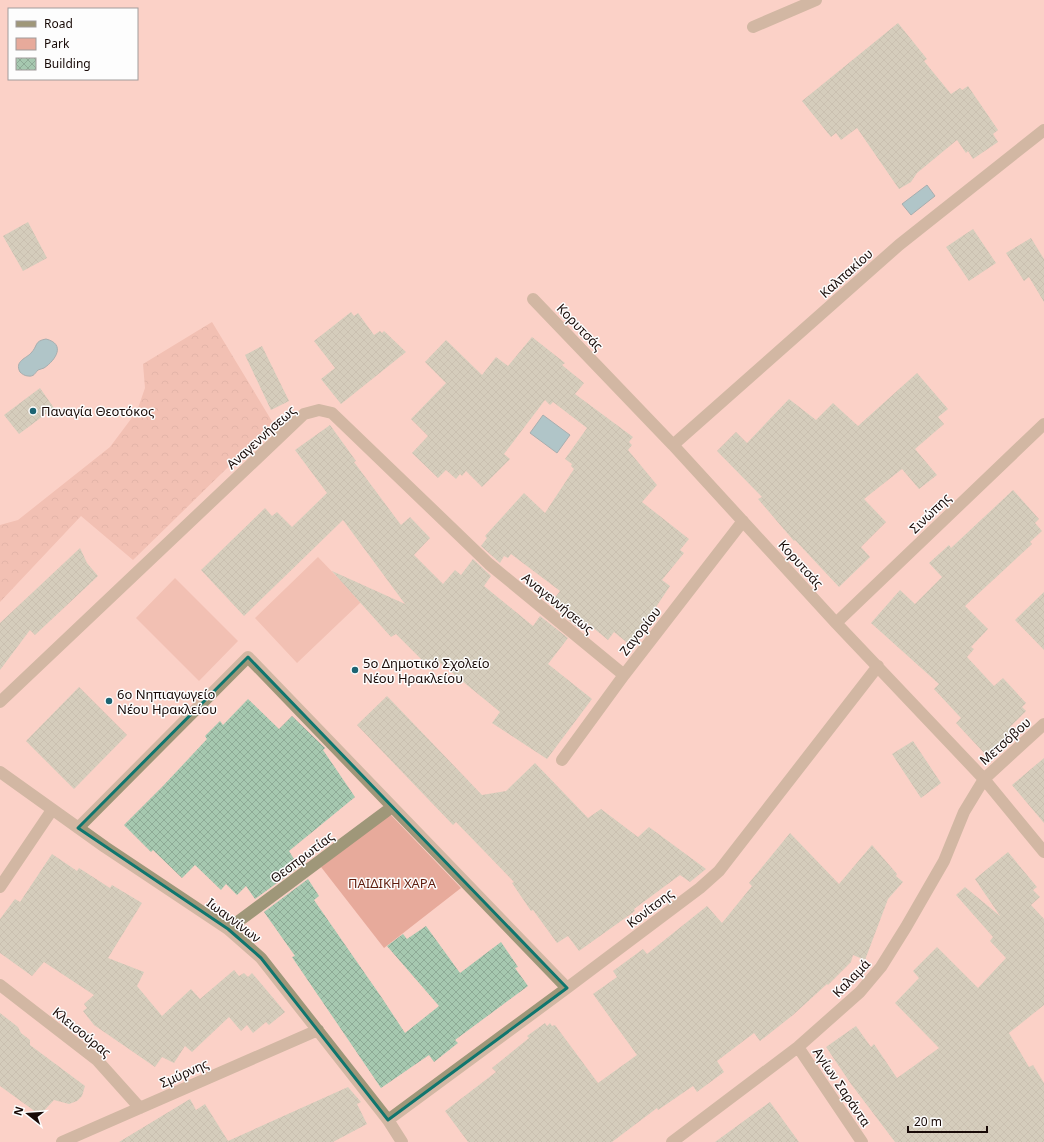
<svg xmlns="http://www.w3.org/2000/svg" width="1044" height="1142" font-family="'Noto Sans',sans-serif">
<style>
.forest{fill:url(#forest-crowns)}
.green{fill:#e7aa9b}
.water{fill:#54b5cb;stroke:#428290}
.building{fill:url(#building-cross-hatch)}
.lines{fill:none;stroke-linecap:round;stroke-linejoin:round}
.lane{stroke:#9f9779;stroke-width:12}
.street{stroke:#9f9779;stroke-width:12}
.marked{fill:none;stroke:#0f766e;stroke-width:3;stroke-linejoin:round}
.poi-dot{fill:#1c6473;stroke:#fdfdfd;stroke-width:1.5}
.labels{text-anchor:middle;stroke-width:3;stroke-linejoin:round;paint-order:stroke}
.street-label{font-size:13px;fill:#180a07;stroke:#fdfdfd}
.poi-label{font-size:13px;fill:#180a07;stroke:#fdfdfd;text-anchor:start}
.park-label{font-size:13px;fill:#5e1b0c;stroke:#fdfdfd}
</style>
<defs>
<pattern id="forest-crowns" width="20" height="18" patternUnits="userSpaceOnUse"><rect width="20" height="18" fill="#e7aa9b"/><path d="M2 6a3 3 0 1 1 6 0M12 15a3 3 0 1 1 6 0" fill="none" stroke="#c59184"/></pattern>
<pattern id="building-cross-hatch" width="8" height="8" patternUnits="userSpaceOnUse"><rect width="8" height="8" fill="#a6c8b0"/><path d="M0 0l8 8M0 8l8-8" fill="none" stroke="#8eaa96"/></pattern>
</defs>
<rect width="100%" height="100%" fill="#fbd1c7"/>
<path class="forest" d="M 212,322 L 273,423 L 133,560 L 81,516 L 0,602 L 0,525 L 18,520 L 110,447 L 137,411 L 145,388 L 143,364 Z"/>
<path class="green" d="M 318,557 L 361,602 L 297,663 L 255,618 Z
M 175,578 L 238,641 L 199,681 L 136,618 Z
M 390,814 L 461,888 L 384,948 L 321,867 Z"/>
<path class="water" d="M 927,185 L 935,196 L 911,215 L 902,204 Z
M 46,339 C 66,344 56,360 44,368 C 42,369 40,369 38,370 C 35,373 34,377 28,376 C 25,376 22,374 20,372 C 14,361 27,358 31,353 C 38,346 34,341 46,339 Z
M 543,415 L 570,435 L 557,453 L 530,433 Z"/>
<path class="building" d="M 898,23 L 927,59 L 924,61 L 951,94 L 960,88 L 962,90 L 968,86 L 998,130 L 993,134 L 998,142 L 973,159 L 968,151 L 966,153 L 957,140 L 917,173 L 911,182 L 899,189 L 857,128 L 841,140 L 836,133 L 831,137 L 802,101 Z
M 28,222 L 47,258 L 23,271 L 3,236 Z
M 973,229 L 996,263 L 969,281 L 946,247 Z
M 1031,238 L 1044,259 L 1044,302 L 1029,277 L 1024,281 L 1006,253 Z
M 351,312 L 354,316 L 358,313 L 374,335 L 380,331 L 382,333 L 384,331 L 406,352 L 341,404 L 321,379 L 335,368 L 314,341 Z
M 532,337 L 565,363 L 562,365 L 584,383 L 575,394 L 633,437 L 629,442 L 632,445 L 628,450 L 657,485 L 642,502 L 689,539 L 680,550 L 684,553 L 662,580 L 670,586 L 646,622 L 648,623 L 630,645 L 614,632 L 608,640 L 586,622 L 584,624 L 581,622 L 577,627 L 550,604 L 560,591 L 511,554 L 508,558 L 504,556 L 500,563 L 481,546 L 487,538 L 485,536 L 524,493 L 545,513 L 574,469 L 571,466 L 572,464 L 565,459 L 587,428 L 553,402 L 550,405 L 545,400 L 504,454 L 510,459 L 482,487 L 466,471 L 462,476 L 460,474 L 456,479 L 446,470 L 438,478 L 412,453 L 428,436 L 411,419 L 446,383 L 425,362 L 446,340 L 482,375 L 496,357 L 508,366 Z
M 262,346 L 289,401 L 271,410 L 245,355 Z
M 917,373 L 948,409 L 938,417 L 944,424 L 915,449 L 937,475 L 919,489 L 902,469 L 864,499 L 886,522 L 861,547 L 870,557 L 839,587 L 795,540 L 794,541 L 758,499 L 762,497 L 717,451 L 736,432 L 747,443 L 789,399 L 816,420 L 833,403 L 858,426 Z
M 40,388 L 54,408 L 19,434 L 4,415 Z
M 330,425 L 356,461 L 354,462 L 401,525 L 410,517 L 430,538 L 414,555 L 443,584 L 455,570 L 461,575 L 473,559 L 491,576 L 484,586 L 533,626 L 540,616 L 568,638 L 548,664 L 592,699 L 547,759 L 492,723 L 500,712 L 439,662 L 433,671 L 396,634 L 391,637 L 332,571 L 405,604 L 343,520 L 244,616 L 201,570 L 265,508 L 272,516 L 277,512 L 292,527 L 327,493 L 295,450 Z
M 1013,490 L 1039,519 L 1035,523 L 1042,531 L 1030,542 L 1032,544 L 965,606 L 988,629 L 971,647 L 974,649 L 967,657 L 994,686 L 1003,678 L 1026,703 L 1022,707 L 1026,711 L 1010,727 L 1013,730 L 986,755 L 956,723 L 961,718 L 934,689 L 939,684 L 871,623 L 900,590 L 915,604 L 942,577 L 929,563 L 949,545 L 951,548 Z
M 80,548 L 87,563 L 98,576 L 35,635 L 30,630 L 0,670 L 0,623 Z
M 1044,592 L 1044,650 L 1015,620 Z
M 79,687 L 127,735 L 74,789 L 26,741 Z
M 387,696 L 482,795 L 506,791 L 535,763 L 588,818 L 601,809 L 638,837 L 649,827 L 706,869 L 690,882 L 680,875 L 634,909 L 635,911 L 579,951 L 568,936 L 557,943 L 533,910 L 531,911 L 512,883 L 514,882 L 456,822 L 453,825 L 357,725 Z
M 248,699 L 279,729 L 292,716 L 325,748 L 323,750 L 355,797 L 289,851 L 299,867 L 255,899 L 246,886 L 237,895 L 226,884 L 221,890 L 195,865 L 182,878 L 153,850 L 151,852 L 124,825 L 163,786 L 207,739 L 205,736 L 220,721 L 223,725 Z
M 913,741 L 941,783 L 921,798 L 892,754 Z
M 1044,758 L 1044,823 L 1012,785 Z
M 790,833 L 839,884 L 872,845 L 897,874 L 896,876 L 903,882 L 888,899 L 865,960 L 853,955 L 851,962 L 828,985 L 827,984 L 793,1015 L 760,1041 L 754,1033 L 717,1061 L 724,1072 L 697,1092 L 693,1086 L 658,1110 L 657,1108 L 612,1142 L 468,1142 L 445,1111 L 496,1072 L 492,1068 L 529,1038 L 527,1036 L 545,1023 L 547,1026 L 550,1023 L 552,1026 L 555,1025 L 598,1083 L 637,1055 L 593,994 L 617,977 L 613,971 L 643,949 L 647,954 L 707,906 L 722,923 L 752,886 L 749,883 Z
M 1008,852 L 1037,887 L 1033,890 L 1040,897 L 1031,905 L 1044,919 L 1044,1005 L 1009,1033 L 1029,1067 L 1033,1065 L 1044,1083 L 1044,1142 L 895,1142 L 851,1084 L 826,1047 L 856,1026 L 871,1047 L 874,1044 L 897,1078 L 939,1048 L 895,1003 L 919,978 L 913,971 L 937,947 L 978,988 L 1006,958 L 990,941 L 993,937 L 956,895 L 965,887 L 1000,916 L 975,879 Z
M 52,854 L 77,871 L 79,868 L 110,888 L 112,885 L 142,903 L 108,958 L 144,972 L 137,986 L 162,1016 L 191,989 L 200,999 L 234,970 L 239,976 L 244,973 L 248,977 L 252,973 L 285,1012 L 269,1025 L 266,1022 L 253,1033 L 247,1025 L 241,1031 L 229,1017 L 192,1052 L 185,1046 L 174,1063 L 162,1057 L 155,1067 L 94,1025 L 83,1011 L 87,1008 L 84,1004 L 94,995 L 44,962 L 32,976 L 0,953 L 0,919 L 15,899 L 20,902 Z
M 308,879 L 319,896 L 314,900 L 382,998 L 405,1033 L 439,1006 L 387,946 L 403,934 L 407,939 L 426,926 L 460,973 L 501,942 L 518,967 L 515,968 L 528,986 L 455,1040 L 458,1043 L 434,1062 L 429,1055 L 381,1088 L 292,957 L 295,956 L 264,912 Z
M 0,1013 L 18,1027 L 21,1033 L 30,1040 L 30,1045 L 85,1086 L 82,1096 L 77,1101 L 69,1104 L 54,1100 L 40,1115 L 0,1086 Z
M 348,1087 L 361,1102 L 357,1104 L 367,1124 L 333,1142 L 119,1142 L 190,1099 L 196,1110 L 205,1104 L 228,1141 Z
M 770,1102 L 799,1142 L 715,1142 Z"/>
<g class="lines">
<path class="lane" d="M 753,27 L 816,0"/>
<path class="street" d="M 533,299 L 673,445 L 836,623 L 984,779 L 1044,852
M 673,445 L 899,245 L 1044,130
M 836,623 L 1044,424
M 0,702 L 304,414 L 319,410 L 332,413 L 489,564 L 624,675
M 562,760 L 624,675 L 743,521
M 0,772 L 105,847 L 228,929 L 261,958 L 388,1120 L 402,1142
M 78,828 L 248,657 L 567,988
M 0,887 L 52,810
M 228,929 L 392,807
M 0,985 L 97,1060 L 140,1108
M 798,1047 L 862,1142
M 388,1120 L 567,988 L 700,888 L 719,871 L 878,666
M 62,1142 L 318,1030
M 672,1142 L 798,1047 L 860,992 L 881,967 L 906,927 L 944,861 L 964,812 L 984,779 L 1044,724"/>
</g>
<path d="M0 0H1044V1142H0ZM 248,657 L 567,988 L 388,1120 L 261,958 L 228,929 L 78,828 Z" fill="#fbd1c7" fill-opacity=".55" fill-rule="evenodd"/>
<path class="marked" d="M 248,657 L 567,988 L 388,1120 L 261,958 L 228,929 L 78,828 Z"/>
<g class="poi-dot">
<circle cx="33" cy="411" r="4"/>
<circle cx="355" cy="670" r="4"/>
<circle cx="109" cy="701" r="4"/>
</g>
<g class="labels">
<g class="street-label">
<text transform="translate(846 273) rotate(-42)" y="5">Καλπακίου</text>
<text transform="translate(580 327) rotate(46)" y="5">Κορυτσάς</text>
<text transform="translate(261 437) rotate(-42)" y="5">Αναγεννήσεως</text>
<text transform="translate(930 513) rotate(-44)" y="5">Σινώπης</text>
<text transform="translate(801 564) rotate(48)" y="5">Κορυτσάς</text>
<text transform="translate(558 603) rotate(39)" y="5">Αναγεννήσεως</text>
<text transform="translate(640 631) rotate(-52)" y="5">Ζαγορίου</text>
<text transform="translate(1005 741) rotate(-42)" y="5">Μετσόβου</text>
<text transform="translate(302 857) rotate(-37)" y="5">Θεσπρωτίας</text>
<text transform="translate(650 908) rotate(-37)" y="5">Κονίτσης</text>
<text transform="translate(234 920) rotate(37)" y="5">Ιωαννίνων</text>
<text transform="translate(851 978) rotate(-46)" y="5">Καλαμά</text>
<text transform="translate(82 1032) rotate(39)" y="5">Κλεισούρας</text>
<text transform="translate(184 1073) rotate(-24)" y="5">Σμύρνης</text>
<text transform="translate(842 1087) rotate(56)" y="5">Αγίων Σαράντα</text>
</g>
<g class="poi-label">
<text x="41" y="416">Παναγία Θεοτόκος</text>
<text x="363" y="668">5ο Δημοτικό Σχολείο<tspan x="363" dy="15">Νέου Ηρακλείου</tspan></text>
<text x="117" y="699">6ο Νηπιαγωγείο<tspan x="117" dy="15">Νέου Ηρακλείου</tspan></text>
</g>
<g class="park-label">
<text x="392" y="888">ΠΑΙΔΙΚΗ ΧΑΡΑ</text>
</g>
</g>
<rect x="8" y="8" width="130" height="72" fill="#fdfdfd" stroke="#a19c9b"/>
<rect x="16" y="21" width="20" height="6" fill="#9f9779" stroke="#a19c9b"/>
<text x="44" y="28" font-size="12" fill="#180a07">Road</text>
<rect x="16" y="38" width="20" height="12" fill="#e7aa9b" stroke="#a19c9b"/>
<text x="44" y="48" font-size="12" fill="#180a07">Park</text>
<rect x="16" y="58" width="20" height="12" fill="url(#building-cross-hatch)" stroke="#a19c9b"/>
<text x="44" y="68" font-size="12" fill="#180a07">Building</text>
<g transform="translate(28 1114) rotate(287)" stroke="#fdfdfd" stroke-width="3" paint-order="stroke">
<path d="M0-3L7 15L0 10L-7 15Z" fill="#180a07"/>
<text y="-6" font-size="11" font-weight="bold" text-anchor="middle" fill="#180a07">N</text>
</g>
<path d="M908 1126v6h79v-6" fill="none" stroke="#180a07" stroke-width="2"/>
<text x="914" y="1126" font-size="12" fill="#180a07" stroke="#fdfdfd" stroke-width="3" paint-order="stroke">20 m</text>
</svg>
